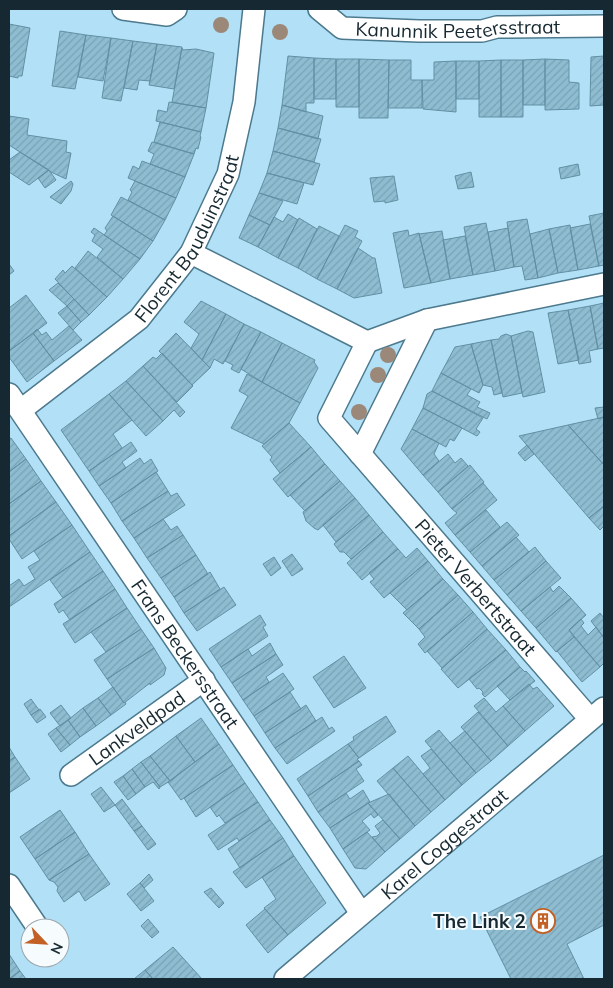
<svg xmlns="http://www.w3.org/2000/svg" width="613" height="988" font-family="Mulish,sans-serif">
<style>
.building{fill:url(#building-hatch);stroke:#628fa3}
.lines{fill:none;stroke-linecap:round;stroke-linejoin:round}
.street-casing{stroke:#4c798d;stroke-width:24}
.street{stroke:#fff;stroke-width:21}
.tree{fill:#9b8878}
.labels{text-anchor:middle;stroke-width:4;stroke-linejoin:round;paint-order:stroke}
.street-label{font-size:19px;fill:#162831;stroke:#f6fbfd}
.poi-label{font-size:19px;font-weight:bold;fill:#162831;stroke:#f6fbfd;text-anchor:end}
</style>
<defs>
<pattern id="building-hatch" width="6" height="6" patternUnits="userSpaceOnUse" patternTransform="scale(1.25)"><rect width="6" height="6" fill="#8ebdd2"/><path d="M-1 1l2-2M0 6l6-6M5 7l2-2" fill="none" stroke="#7aa2b5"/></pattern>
</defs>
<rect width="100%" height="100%" fill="#b2e1f7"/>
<path class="building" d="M 9,24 L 30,28 L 22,76 L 18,76 L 18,78 L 9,76 Z
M 60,31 L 86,35 L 75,89 L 52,86 Z
M 86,35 L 111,38 L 103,81 L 78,77 Z
M 111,38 L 133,41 L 121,101 L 102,98 Z
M 133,41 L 157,44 L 150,81 L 139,80 L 137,90 L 124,88 Z
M 157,44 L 182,47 L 174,89 L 149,85 Z
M 182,48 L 183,50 L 196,49 L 214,53 L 206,108 L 172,102 Z
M 288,56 L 314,58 L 314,103 L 306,103 L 306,112 L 282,105 Z
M 604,56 L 604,105 L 590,106 L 591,57 Z
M 314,58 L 336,59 L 336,99 L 314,99 Z
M 336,59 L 359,59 L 359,107 L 336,107 Z
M 359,59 L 389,60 L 388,118 L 359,118 Z
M 545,59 L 545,105 L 523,105 L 523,60 Z
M 545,59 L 569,60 L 569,82 L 579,83 L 579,109 L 545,110 Z
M 389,60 L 411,60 L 411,80 L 422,80 L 422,108 L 388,108 Z
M 501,60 L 501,117 L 479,117 L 479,61 Z
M 501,60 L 523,60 L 523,117 L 501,117 Z
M 456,61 L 456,112 L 423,109 L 422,80 L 434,80 L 434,62 Z
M 456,61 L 479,61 L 479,99 L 456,99 Z
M 169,102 L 206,108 L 201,132 L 156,121 L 158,110 L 167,112 Z
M 282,105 L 323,116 L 318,139 L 278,128 Z
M 9,116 L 29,119 L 27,135 L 67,141 L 66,152 L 71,153 L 66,179 L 51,172 L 9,145 Z
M 160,122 L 201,132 L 200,136 L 201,137 L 198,149 L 196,148 L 194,154 L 154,142 Z
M 278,128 L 321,139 L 314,162 L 273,151 Z
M 152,142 L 194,154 L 185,177 L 150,164 L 154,154 L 148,151 Z
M 273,151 L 320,164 L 313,185 L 267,173 Z
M 20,152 L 49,170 L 29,185 L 9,172 L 9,160 Z
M 142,161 L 185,177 L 176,198 L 128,178 L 133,166 L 139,169 Z
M 578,164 L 580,175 L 561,179 L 559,168 Z
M 49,170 L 56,180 L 45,188 L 38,178 Z
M 471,172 L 474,187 L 458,189 L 455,176 Z
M 267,173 L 304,183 L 297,204 L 259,193 Z
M 394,176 L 398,200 L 385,203 L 385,201 L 374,202 L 370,178 Z
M 71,181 L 73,184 L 71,191 L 61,204 L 50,197 Z
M 135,181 L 176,198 L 165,220 L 128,200 L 132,192 L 130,190 Z
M 259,193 L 283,201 L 270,225 L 249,215 Z
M 121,197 L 165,220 L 153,241 L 111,215 Z
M 604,213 L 604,265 L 599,266 L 589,216 Z
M 288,214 L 298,220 L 278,258 L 258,247 L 274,217 L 283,222 Z
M 249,215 L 270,225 L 258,247 L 239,238 Z
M 113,216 L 153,241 L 140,259 L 104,235 L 107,231 L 105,228 Z
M 299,218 L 317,229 L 298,268 L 278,258 Z
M 527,219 L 538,278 L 525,280 L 522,266 L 514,267 L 507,222 Z
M 486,223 L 495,271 L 473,275 L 464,227 Z
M 590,224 L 599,266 L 578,270 L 570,228 Z
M 345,225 L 358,231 L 355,237 L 362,241 L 337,289 L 317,279 Z
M 570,225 L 578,270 L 558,273 L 549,229 Z
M 319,226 L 339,236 L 317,279 L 298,268 Z
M 94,228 L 140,259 L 123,279 L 97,257 L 103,249 L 92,241 L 95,235 L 91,232 Z
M 508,228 L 514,267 L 495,271 L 488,232 Z
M 549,229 L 558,273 L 538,278 L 530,234 Z
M 408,230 L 409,236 L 419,233 L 431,283 L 404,288 L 393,233 Z
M 442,231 L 450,279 L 431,283 L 419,234 Z
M 465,236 L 473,275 L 450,279 L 443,240 Z
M 358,248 L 373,258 L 375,258 L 382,293 L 354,298 L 337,289 Z
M 88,251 L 123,279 L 107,297 L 75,268 Z
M 9,264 L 14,271 L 9,275 Z
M 72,266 L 107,297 L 89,315 L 55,279 L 63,270 L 65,273 Z
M 58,283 L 74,299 L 67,306 L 49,290 Z
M 26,295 L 47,323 L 9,351 L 9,308 Z
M 74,299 L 89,315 L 81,322 L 67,306 Z
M 201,301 L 226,314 L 202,360 L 191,348 L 199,334 L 184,322 Z
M 604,303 L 604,348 L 598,349 L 590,306 Z
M 67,306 L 81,322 L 73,330 L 58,313 Z
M 590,306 L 598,349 L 589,351 L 591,362 L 579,364 L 568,310 Z
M 568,310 L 579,360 L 558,364 L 548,313 Z
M 226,314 L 244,324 L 223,364 L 214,359 L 210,368 L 202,360 Z
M 244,324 L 261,332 L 239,373 L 231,369 L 233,365 L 225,361 Z
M 69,326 L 82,340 L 54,361 L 33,333 L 37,329 L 42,335 L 46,332 L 52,340 Z
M 528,331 L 533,332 L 545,392 L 523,397 L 511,336 Z
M 261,332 L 282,343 L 262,382 L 241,369 Z
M 33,333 L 54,361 L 27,382 L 9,357 L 9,351 Z
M 176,333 L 210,368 L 192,385 L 159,351 Z
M 506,334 L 511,336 L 522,393 L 503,397 L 491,340 L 499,339 L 501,336 Z
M 491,340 L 502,393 L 494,395 L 492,387 L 483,385 L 471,344 Z
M 282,343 L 315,360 L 314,362 L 318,368 L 300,403 L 262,382 Z
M 471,344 L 483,385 L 479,393 L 441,373 L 455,347 Z
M 162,353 L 193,386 L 177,402 L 143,366 L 153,357 L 156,359 Z
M 143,366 L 185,412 L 180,417 L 174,410 L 163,421 L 126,381 Z
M 441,373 L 471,389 L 467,395 L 480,402 L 477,407 L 490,413 L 487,419 L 432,391 Z
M 247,374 L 300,403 L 289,423 L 264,444 L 231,428 L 248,396 L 239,391 Z
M 126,381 L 163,421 L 146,436 L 109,394 Z
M 432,391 L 483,418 L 476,429 L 480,432 L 477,436 L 423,408 L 427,394 Z
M 109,394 L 132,420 L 113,434 L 122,448 L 89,471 L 61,430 Z
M 604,407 L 604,417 L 598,419 L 595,408 Z
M 423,408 L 462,428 L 454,441 L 450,439 L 446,447 L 412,429 Z
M 604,417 L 604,465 L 568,425 Z
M 289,423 L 311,447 L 280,473 L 270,460 L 272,457 L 262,446 Z
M 568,425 L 604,465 L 604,506 L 589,518 L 519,436 Z
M 412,429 L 439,443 L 434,454 L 439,461 L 423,475 L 401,449 Z
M 11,438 L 26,459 L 9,472 L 9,439 Z
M 131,442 L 137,451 L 122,462 L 126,468 L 99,486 L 89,471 Z
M 527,445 L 534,454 L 525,461 L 518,453 Z
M 311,447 L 325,464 L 288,497 L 273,479 Z
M 448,454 L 455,463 L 461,458 L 468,466 L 438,492 L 423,475 Z
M 140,458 L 144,464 L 151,459 L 158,471 L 111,503 L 99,486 Z
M 26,459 L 41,481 L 9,504 L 9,472 Z
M 325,464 L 340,481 L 305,511 L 290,495 Z
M 470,465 L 484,482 L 452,509 L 438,492 Z
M 156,472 L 168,491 L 122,521 L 111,503 Z
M 41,481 L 56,502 L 9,536 L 9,504 Z
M 340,481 L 355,498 L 318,530 L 314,528 L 306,521 L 303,512 Z
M 483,483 L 497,500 L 455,535 L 445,523 L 457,513 L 452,509 Z
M 168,491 L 171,496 L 177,493 L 185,505 L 134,538 L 122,521 Z
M 355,498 L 369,515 L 336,542 L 323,525 Z
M 56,502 L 72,525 L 22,559 L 9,539 L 9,536 Z
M 604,506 L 604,526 L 600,530 L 589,518 Z
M 486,510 L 500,527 L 470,552 L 455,535 Z
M 369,515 L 383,532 L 351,559 L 344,552 L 340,552 L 334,544 Z
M 163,519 L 171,530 L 177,526 L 183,535 L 147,558 L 134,538 Z
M 507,522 L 519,535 L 482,566 L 470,552 Z
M 72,525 L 90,552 L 9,607 L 9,586 L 19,579 L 24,586 L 35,579 L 28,567 L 40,560 L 34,551 Z
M 383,532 L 398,549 L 362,580 L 347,563 Z
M 183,535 L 196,555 L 161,578 L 147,558 Z
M 516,537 L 529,552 L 494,580 L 482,566 Z
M 535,547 L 546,561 L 507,595 L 494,580 Z
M 417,548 L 428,561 L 384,598 L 370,582 L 374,579 L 369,573 L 398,549 L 406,558 Z
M 90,552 L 103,571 L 63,598 L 50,580 Z
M 292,554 L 303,569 L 292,576 L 282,561 Z
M 196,555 L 208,574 L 174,597 L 161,578 Z
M 274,557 L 281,568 L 271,576 L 263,564 Z
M 428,561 L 443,579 L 407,610 L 390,593 Z
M 546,561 L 561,578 L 521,611 L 507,595 Z
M 103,571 L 115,589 L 70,620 L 63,610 L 59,613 L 54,604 Z
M 210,572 L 220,589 L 184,613 L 174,597 Z
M 443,579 L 458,595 L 419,629 L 403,613 Z
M 559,586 L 571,598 L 536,628 L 521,611 L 550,587 L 553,592 Z
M 224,587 L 236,605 L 197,631 L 184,613 Z
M 115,589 L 127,608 L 75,643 L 63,624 Z
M 458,595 L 473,612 L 425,653 L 418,644 L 425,637 L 419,629 Z
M 571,598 L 586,615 L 569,630 L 574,637 L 556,652 L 536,628 Z
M 127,608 L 141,629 L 106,652 L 91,632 Z
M 473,612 L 487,629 L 442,668 L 427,651 Z
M 600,613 L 604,618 L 604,638 L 591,621 Z
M 260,615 L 266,625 L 263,627 L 268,636 L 221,667 L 209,649 Z
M 581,619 L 584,623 L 581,626 L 588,635 L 596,627 L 604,638 L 604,663 L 600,667 L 569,630 Z
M 141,629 L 154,648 L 107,679 L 94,660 Z
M 487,629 L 506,650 L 458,688 L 441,669 Z
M 574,637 L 600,667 L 582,682 L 557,651 Z
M 270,643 L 276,654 L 232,683 L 221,667 L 248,649 L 252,656 Z
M 154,648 L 166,668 L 164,675 L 150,685 L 150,683 L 124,703 L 107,679 Z
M 506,650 L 520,667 L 485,697 L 482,694 L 483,692 L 479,688 L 477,689 L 469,679 Z
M 276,654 L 283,665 L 266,677 L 269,682 L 243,700 L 232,683 Z
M 344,656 L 366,688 L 334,708 L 313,677 Z
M 520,667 L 525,672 L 526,671 L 535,681 L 510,700 L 497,686 Z
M 283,673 L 294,689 L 254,716 L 243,700 Z
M 529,684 L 533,689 L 537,687 L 554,706 L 525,731 L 503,706 Z
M 113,687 L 124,703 L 125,702 L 126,704 L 111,715 L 98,698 Z
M 290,692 L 301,709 L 265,733 L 254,716 Z
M 98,698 L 111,715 L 96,726 L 83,708 Z
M 484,698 L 496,712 L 503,706 L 525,731 L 508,746 L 474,706 Z
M 31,699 L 39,710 L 31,715 L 24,704 Z
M 61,705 L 71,718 L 60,726 L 50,713 Z
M 306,705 L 316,721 L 275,748 L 265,733 Z
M 83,708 L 96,726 L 80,737 L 68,720 Z
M 40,709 L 46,717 L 37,723 L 31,715 Z
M 478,712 L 508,746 L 491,761 L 461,727 Z
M 386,716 L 396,732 L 359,758 L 348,744 L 354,740 L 353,737 Z
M 322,717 L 329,729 L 332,727 L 335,731 L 287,764 L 275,748 Z
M 201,718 L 219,744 L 195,762 L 176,736 Z
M 68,720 L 80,737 L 70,745 L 56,728 Z
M 56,728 L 70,745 L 61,752 L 48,734 Z
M 439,730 L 476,773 L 462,785 L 425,741 Z
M 465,731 L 491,761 L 476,773 L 450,743 Z
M 176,736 L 195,762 L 170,781 L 150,756 Z
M 219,744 L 233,765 L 181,800 L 168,782 Z
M 348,744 L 359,758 L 357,759 L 359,761 L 308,796 L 297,779 Z
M 9,747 L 15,757 L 9,761 Z
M 431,749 L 462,785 L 445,800 L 423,774 L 430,768 L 421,756 Z
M 150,756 L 170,781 L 160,787 L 141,762 Z
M 408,756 L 445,800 L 431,812 L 393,768 Z
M 15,757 L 30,779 L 9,793 L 9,761 Z
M 359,761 L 362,765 L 356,769 L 364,781 L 318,812 L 308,796 Z
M 141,762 L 160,787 L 159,789 L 153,782 L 145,787 L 132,769 Z
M 233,765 L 245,783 L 196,817 L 184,798 Z
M 393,768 L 431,812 L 415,826 L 377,781 Z
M 132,769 L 145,787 L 136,794 L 123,776 Z
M 123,776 L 136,794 L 128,800 L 114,782 Z
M 245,783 L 258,802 L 225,823 L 219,815 L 217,817 L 210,807 Z
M 101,787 L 115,805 L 104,812 L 91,794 Z
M 363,790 L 370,802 L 330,828 L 318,812 L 346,793 L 350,799 Z
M 389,794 L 415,826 L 400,839 L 368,803 Z
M 122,799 L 142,826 L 134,831 L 115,805 Z
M 258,802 L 270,820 L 239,841 L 237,838 L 218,850 L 208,835 Z
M 368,803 L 378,815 L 374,818 L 371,814 L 362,821 L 370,830 L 343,849 L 330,828 Z
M 60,810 L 75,832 L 35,859 L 20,837 Z
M 270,820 L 283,838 L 240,868 L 228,849 Z
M 383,820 L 400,839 L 385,852 L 372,837 L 377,836 L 380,833 L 375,826 Z
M 142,826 L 156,844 L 148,850 L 134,831 Z
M 75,832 L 89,854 L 49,880 L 35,859 Z
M 367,832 L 385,852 L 366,869 L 355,868 L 343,849 Z
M 283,838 L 294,856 L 246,888 L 233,872 Z
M 89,854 L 110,884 L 85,901 L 79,891 L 64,902 L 57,891 L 58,887 L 54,882 L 49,880 Z
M 604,855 L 604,925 L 567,944 L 584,979 L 511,979 L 480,917 Z
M 294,856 L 326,903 L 288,935 L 264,908 L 276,899 L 262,877 Z
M 149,874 L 153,880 L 144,888 L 140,883 Z
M 140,883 L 154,901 L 141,911 L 127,894 Z
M 211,888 L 224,903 L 219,908 L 204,892 Z
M 265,909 L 288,935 L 268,953 L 246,925 Z
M 148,919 L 159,932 L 152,938 L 141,926 Z
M 173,947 L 202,979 L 153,979 L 145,970 Z
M 9,954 L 20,971 L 9,979 Z
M 145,970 L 153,979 L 134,979 Z
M 20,971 L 26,979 L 9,979 Z"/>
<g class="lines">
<defs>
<g id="street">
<path d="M 123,9 L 167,15 L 176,9"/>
<path id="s1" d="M 319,9 L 342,28 L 419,31 L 482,31 L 497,27 L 604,26"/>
<path d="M 191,253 L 367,342"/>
<path id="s2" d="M 367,342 L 329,418 L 590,719"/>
<path d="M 367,342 L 427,320 L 604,284"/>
<path id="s3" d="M 9,394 L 361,913"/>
<path id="s4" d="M 21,410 L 139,319 L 191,253 L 228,174 L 244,102 L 254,9"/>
<path d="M 360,454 L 427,320"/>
<path id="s5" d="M 71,775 L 204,680"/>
<path d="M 9,885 L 38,928"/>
<path id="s6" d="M 285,979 L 604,708"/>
</g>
</defs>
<use href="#street" class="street-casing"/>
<use href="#street" class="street"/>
</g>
<g class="tree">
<circle cx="221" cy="25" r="8"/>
<circle cx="280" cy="32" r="8"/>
<circle cx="388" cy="355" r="8"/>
<circle cx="378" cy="375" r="8"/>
<circle cx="359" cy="412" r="8"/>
</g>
<defs>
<symbol id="building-ring" viewBox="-11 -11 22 22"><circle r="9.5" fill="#f6fbfd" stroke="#c26025" stroke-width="1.5"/><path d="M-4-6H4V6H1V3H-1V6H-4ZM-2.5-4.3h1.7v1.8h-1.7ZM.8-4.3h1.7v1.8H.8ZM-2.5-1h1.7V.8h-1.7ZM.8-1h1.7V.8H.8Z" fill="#c26025"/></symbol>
</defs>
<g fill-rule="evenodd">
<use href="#building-ring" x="529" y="907" width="28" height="28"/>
</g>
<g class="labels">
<g class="street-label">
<text dy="7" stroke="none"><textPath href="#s1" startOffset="146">Kanunnik Peetersstraat</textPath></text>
<text dy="7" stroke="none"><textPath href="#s4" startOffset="244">Florent Bauduinstraat</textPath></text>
<text dy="7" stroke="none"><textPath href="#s2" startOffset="309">Pieter Verbertstraat</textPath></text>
<text dy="7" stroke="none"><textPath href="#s3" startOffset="314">Frans Beckersstraat</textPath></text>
<text dy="7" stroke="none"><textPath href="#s5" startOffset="81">Lankveldpad</textPath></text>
<text dy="7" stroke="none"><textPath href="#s6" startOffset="209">Karel Coggestraat</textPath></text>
</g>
<g class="poi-label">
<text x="526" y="928">The Link 2</text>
</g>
</g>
<rect width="613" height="988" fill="none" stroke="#162831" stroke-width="20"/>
<g transform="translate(45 943) rotate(115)"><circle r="24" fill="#f6fbfd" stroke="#9ca7ab"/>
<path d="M0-4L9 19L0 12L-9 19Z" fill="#c26025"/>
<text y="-8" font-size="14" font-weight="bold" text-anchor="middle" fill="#162831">N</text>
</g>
</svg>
